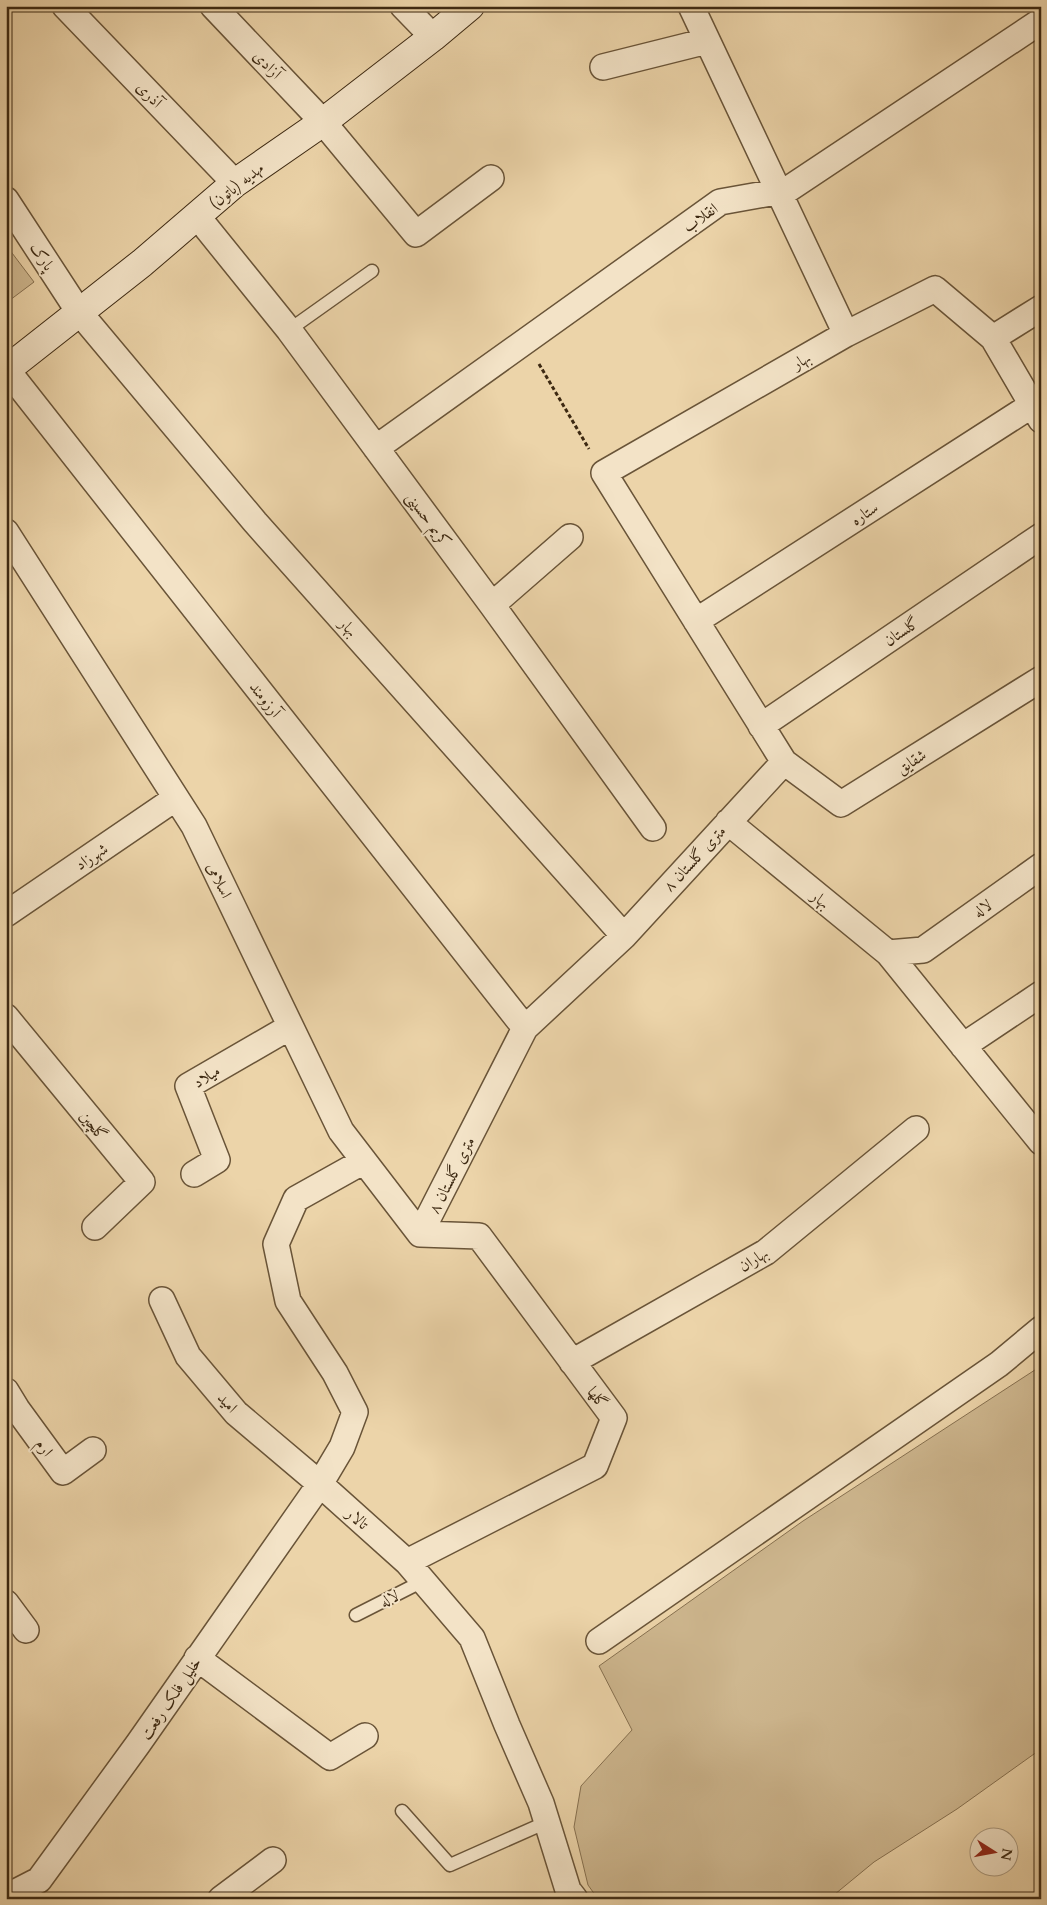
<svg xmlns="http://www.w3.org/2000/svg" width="1047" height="1905" font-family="Cardo,Amiri,serif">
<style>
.green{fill:#ceb78f;stroke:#867050}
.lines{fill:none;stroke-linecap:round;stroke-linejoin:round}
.lane-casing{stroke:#695438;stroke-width:15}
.street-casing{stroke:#695438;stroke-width:28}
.secondary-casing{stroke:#3d2912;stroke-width:30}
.path{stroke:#3d2912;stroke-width:3;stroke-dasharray:4 2.5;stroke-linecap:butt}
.lane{stroke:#f3e3c7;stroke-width:12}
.street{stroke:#f3e3c7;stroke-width:25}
.secondary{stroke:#f3e3c7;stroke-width:28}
.labels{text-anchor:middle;stroke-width:4;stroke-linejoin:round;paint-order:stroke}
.street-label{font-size:16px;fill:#3d2912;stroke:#f3e3c7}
</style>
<rect width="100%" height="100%" fill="#ecd4a9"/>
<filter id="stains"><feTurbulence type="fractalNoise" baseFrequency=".004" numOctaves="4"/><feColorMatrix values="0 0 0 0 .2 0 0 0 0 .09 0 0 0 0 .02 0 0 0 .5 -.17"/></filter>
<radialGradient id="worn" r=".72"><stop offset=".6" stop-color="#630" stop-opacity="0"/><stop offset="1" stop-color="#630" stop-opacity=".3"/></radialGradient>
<path class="green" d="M 6,245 L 34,282 L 6,303 Z
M 1041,1366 L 1041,1749 L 957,1809 L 874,1862 L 829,1899 L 598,1899 L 588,1885 L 574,1827 L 581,1786 L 632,1730 L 599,1666 L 803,1521 Z"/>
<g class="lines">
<defs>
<path id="lane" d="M 289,330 L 372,271
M 356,1615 L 423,1581
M 402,1811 L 450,1865 L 547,1822"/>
<path id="street" d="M 65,6 L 235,183
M 213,6 L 323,122 L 416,234 L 491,178
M 403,6 L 433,37
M 691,6 L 846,334
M 603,67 L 707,41
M 6,200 L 79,312 L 255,522 L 624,936
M 197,216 L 289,330 L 492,605 L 653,828
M 993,338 L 1041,308
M 7,370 L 525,1028
M 376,448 L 720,202 L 787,190 L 1041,21
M 6,532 L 194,826 L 341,1131 L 420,1234
M 492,605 L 570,537
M 696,621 L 1032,405
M 761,726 L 1041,536
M 784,762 L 841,804 L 1041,679
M 728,822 L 888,953 L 923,950 L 1041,866
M 6,914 L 176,798
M 888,953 L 1041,1142
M 6,1017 L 142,1182 L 95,1227
M 963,1046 L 1041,994
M 194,1174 L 217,1160 L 188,1086 L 290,1027
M 420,1234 L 525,1028 L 624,936 L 784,762 L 604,473 L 846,334 L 935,289 L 993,338 L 1041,420
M 162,1300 L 188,1356 L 236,1413 L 320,1484 L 407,1562 L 472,1638 L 507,1725 L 541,1803 L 568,1890 L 575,1899
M 572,1362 L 766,1252 L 916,1129
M 6,1391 L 17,1409 L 63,1472 L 93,1450
M 407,1562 L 595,1466 L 614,1418 L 479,1236 L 420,1234
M 6,1603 L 26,1630
M 599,1641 L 999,1364 L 1041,1329
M 197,1658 L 330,1757 L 365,1736
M 6,1897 L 39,1880 L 138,1744 L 320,1484 L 342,1447 L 355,1412 L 335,1373 L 288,1301 L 276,1244 L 296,1199 L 364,1161
M 221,1899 L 273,1860"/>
<path id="secondary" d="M 6,370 L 142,263 L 235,183 L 323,122 L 433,37 L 470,6"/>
</defs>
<use href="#lane" class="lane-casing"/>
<use href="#street" class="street-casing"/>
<use href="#secondary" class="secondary-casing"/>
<path class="path" d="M 539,364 L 589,449"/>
<use href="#lane" class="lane"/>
<use href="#street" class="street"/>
<use href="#secondary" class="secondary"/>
</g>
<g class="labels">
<g class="street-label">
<text transform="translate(268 64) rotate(46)" y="6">آزادی</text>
<text transform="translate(150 94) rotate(46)" y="6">آذری</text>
<text transform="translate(236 185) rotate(-38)" y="6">مهدیه (باتون)</text>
<text transform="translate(700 217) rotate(-35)" y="6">انقلاب</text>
<text transform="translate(43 256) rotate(57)" y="6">پارک</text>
<text transform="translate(801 360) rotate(-30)" y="6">بهار</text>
<text transform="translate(864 513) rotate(-33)" y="6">ستاره</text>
<text transform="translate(429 519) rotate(54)" y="6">کریم حسینی</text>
<text transform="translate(349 627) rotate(48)" y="6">بهار</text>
<text transform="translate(901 631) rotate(-34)" y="6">گلستان</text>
<text transform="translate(266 699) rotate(52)" y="6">آرزومند</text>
<text transform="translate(911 761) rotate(-32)" y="6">شقایق</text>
<text transform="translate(91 856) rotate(-34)" y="6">شهرزاد</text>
<text transform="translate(694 858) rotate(-47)" y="6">۸ متری گلستان</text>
<text transform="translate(220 880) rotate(64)" y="6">اسلامی</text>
<text transform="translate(821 899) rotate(39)" y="6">بهار</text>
<text transform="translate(982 908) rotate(-35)" y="6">لاله</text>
<text transform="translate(206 1076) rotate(-32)" y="6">میلاد</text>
<text transform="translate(94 1125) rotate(51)" y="6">گلچین</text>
<text transform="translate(451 1175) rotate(-63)" y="6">۸ متری گلستان</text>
<text transform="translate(753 1259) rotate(-32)" y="6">بهاران</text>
<text transform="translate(598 1397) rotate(53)" y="6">گلها</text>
<text transform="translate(228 1402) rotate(48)" y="6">امید</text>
<text transform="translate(45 1447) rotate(54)" y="6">ارم</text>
<text transform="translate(358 1518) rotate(42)" y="6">تالار</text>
<text transform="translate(389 1598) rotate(-27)" y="6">لاله</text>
<text transform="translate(170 1698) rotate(-56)" y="6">خلیل فلک رفعت</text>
</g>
</g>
<rect width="1047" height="1905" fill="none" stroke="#ecd4a9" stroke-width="25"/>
<rect x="8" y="8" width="1032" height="1890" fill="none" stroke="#3d2912" stroke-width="2.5"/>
<rect x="12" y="12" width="1022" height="1880" fill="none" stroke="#3d2912"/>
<g transform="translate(994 1852) rotate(101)"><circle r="24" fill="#f3e3c7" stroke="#aa997f"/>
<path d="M0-4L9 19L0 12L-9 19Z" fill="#8f2418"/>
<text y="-8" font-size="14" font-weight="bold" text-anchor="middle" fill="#3d2912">N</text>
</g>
<rect width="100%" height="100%" filter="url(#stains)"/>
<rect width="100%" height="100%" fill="url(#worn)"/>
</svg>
